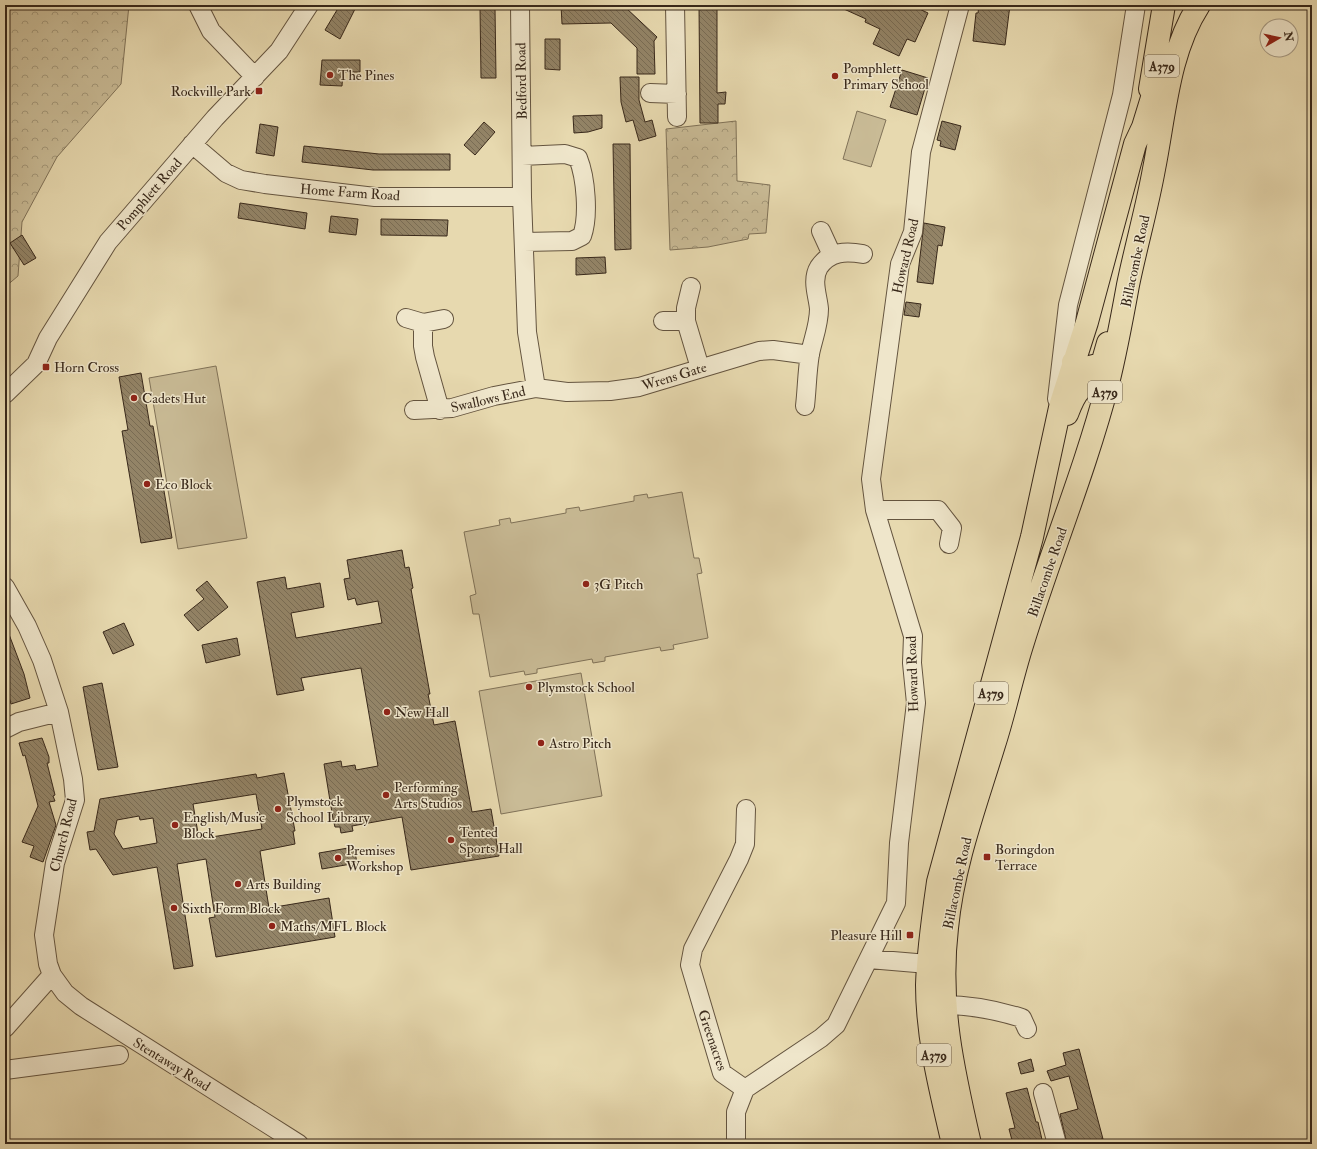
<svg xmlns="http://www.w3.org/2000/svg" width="1317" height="1149" font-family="'IM FELL Double Pica',serif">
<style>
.grass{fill:#c9bb96;stroke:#807258}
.park{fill:url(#park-crowns);stroke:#807258}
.building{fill:url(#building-back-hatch);stroke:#38281a;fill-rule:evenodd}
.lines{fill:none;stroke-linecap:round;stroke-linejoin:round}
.minor-casing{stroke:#64543f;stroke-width:20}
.major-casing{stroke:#38281a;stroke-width:24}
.minor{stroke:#efe6cb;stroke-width:18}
.major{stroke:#e7d9af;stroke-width:22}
.poi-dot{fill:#8f2418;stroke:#efe6cb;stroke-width:1.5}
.labels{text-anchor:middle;stroke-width:3;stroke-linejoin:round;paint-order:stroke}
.shield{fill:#efe6cb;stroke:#6f614f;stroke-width:1}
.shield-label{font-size:13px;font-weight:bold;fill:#38281a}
.poi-label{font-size:14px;fill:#38281a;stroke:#efe6cb;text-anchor:start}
.street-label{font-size:14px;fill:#38281a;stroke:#efe6cb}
</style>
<defs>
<pattern id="park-crowns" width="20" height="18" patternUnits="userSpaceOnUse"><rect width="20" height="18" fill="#c9bb96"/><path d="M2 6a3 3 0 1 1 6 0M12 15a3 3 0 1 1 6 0" fill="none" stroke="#a4987a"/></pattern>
<pattern id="building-back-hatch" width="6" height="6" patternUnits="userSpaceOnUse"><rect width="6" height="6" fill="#938467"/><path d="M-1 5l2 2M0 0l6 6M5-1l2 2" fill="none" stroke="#796c54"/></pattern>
</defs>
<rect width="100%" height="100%" fill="#e7d9af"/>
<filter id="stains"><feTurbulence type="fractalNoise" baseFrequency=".005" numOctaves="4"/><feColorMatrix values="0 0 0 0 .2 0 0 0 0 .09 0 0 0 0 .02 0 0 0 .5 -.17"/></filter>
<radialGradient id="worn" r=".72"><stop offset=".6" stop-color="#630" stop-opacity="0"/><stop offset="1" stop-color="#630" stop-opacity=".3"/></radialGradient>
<path class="grass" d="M 857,111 L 886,120 L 871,167 L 843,159 Z
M 216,366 L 247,538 L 178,549 L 149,378 Z
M 682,492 L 694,558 L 699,558 L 702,573 L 697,574 L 708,638 L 673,645 L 674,649 L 661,651 L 660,647 L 605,657 L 605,661 L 593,663 L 592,659 L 537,669 L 537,673 L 525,675 L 524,671 L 490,677 L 479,614 L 473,614 L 470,596 L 476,594 L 464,532 L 500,525 L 499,520 L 510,518 L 511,523 L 566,513 L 566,509 L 579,507 L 580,511 L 634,501 L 634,496 L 647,494 L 648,498 Z
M 581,673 L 602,796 L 501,814 L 479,691 Z"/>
<path class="park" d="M 5,5 L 129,5 L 121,84 L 57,157 L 22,222 L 18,276 L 5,287 Z
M 736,121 L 737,181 L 770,185 L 766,233 L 749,234 L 748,239 L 708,247 L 670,250 L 666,129 Z"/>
<path class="building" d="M 340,5 L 357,5 L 340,39 L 325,30 Z
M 561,5 L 573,5 L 573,8 L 625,7 L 657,37 L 654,41 L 655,74 L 637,74 L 637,48 L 611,23 L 562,24 Z
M 699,5 L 717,5 L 717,93 L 726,92 L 725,104 L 718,104 L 718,123 L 700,123 Z
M 835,5 L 911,5 L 928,13 L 915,42 L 907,39 L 899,56 L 873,44 L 880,29 L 865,22 L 866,19 Z
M 979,5 L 1010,5 L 1005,45 L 973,41 L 976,13 L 978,13 Z
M 480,8 L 495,8 L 496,78 L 481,78 Z
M 545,39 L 560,39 L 560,70 L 545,69 Z
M 322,60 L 360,60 L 360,72 L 343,72 L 342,86 L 320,85 Z
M 902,70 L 928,78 L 917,115 L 890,107 Z
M 620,77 L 639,77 L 639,100 L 645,122 L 652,120 L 656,136 L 639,141 L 633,120 L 626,122 L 621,102 Z
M 602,115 L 602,128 L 588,132 L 574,133 L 573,116 Z
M 942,121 L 961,126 L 955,150 L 940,146 L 941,141 L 937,140 Z
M 484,122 L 495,132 L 475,155 L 464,145 Z
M 260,124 L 278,127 L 274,156 L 256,153 Z
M 613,144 L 630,144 L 631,249 L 615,250 Z
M 304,146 L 379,154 L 450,154 L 450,170 L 373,170 L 302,162 Z
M 240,203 L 307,213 L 305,229 L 238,218 Z
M 331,216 L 358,219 L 356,235 L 329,232 Z
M 381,219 L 448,220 L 447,236 L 381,235 Z
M 924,223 L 945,227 L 942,246 L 938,245 L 933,284 L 917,282 Z
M 22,235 L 36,258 L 24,265 L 10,243 Z
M 605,257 L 606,273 L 576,275 L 576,258 Z
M 906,302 L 921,304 L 919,317 L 904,315 Z
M 141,373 L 150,426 L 153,426 L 172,538 L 141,543 L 122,431 L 128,430 L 119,377 Z
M 402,550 L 405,568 L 409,567 L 413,588 L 411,589 L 430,694 L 428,694 L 434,725 L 455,721 L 472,812 L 491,809 L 499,856 L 411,870 L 402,817 L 352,826 L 353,831 L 341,833 L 340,827 L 335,827 L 333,819 L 324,764 L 341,761 L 342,767 L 355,765 L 356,770 L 378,766 L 361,668 L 301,678 L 304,690 L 277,695 L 257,582 L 285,577 L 287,589 L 320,583 L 324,607 L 291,613 L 296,638 L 382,623 L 378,601 L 357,605 L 355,598 L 348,600 L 344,579 L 350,578 L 347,560 Z
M 207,581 L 228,607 L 198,631 L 184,615 L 204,599 L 196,590 Z
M 124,623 L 134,645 L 113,654 L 103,632 Z
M 5,629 L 7,629 L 24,674 L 30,698 L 11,704 L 5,683 Z
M 237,638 L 240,655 L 206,663 L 202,645 Z
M 102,683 L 118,767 L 98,770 L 83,687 Z
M 42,738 L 49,757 L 49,763 L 47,763 L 55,795 L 53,796 L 55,801 L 49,802 L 56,825 L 43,862 L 30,857 L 34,846 L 22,842 L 38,806 L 25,755 L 23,756 L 19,743 Z
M 284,773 L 295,831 L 293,831 L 295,844 L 260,851 L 269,908 L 329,898 L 335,937 L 216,957 L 209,918 L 215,917 L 206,859 L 177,864 L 193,966 L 174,969 L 157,867 L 113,875 L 96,849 L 90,850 L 87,832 L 94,831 L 100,799 L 256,774 L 257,778 ZM 256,794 L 262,829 L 199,839 L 193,804 ZM 139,816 L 140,820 L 153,818 L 157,843 L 123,849 L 114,834 L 117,820 Z
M 354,847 L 357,863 L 322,869 L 319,853 Z
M 1079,1049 L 1103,1139 L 1101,1139 L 1102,1144 L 1067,1144 L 1060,1114 L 1078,1109 L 1069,1076 L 1051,1081 L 1047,1071 L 1066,1065 L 1063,1053 Z
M 1031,1059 L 1034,1071 L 1021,1074 L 1018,1063 Z
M 1027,1088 L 1036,1122 L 1038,1122 L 1043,1144 L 1013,1144 L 1009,1129 L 1015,1128 L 1006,1093 Z"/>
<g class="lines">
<defs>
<path id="minor" d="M 198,5 L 211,31 L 255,77
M 520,5 L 522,197 L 527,332 L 536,388
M 675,5 L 677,117
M 650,93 L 677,94
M 192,144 L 226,173 L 241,180 L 265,184 L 375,197 L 522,197
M 522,156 L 565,154 L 578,158 C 586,178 589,216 582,236 L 572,241 L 524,242
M 821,231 L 832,255
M 691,287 L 686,308 L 686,321 L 700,368
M 406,318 L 423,323 L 444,319
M 663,321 L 686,321
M 423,323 L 423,346 L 425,357 L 440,410
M 5,394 L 36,364 L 48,338 L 108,242 L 215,118 L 279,51 L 309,5
M 1057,399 L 1068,305 L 1122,95 L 1136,5
M 805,406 C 807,389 807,371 810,354 C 813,339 819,325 819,309 C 818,296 811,280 819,267 C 830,251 846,251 863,254
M 414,410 L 452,408 L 494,396 L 536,388 L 567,392 L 610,391 L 639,387 L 759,351 L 773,350 L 810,355
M 875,510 L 938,510 L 952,528 L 949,544
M 5,587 L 27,626 L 42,660 L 59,712 L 73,779 L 75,800 L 55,863 L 44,935 L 48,964 L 52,975 L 65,993 L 81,1006 L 299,1144
M 5,729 L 19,722 L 59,712
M 869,959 L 928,964
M 944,1005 C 971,1005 996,1010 1022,1018 L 1027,1029
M 5,1028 L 52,975
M 5,1070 L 119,1055
M 745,1089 L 821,1038 L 836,1025 L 896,903 L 899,843 L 916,703 L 912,663 L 913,636 L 875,510 L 871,479 L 900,264 L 913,232 L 921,152 L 960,5
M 745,1089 L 722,1073 L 690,965 L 693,949 L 739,859 L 745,844 L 746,809
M 1043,1093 L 1057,1144
M 736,1144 L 736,1112 L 745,1089"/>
<path id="major" d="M 1150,89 L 1164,5
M 1073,362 L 1086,368 L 1102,364 L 1108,343
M 1067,414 C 1075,393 1082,378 1107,385
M 953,1144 C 941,1092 927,1039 927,985 C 928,951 933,917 938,882 L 1032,537 L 1061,403 L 1087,322 L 1135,144 L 1143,127 L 1159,75
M 970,1144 C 953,1070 938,1004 947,928 C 953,865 976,804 994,745 C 1005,711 1012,676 1023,642 C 1050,555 1085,471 1108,383 C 1116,351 1122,318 1128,285 C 1136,246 1147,208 1154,169 C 1165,114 1168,53 1199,5"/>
</defs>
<use href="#minor" class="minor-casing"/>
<use href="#major" class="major-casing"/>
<use href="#minor" class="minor"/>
<use href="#major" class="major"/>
</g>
<g class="poi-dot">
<circle cx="330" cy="75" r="4"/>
<circle cx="835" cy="76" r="4"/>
<rect x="255" y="87" width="8" height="8" rx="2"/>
<rect x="42" y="363" width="8" height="8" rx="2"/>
<circle cx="134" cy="398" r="4"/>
<circle cx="147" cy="484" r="4"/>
<circle cx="586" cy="584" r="4"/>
<circle cx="529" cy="687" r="4"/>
<circle cx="387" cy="712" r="4"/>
<circle cx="541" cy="743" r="4"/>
<circle cx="386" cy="795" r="4"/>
<circle cx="278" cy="809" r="4"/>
<circle cx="175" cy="825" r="4"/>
<circle cx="451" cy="840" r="4"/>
<rect x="983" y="853" width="8" height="8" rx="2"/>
<circle cx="338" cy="858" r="4"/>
<circle cx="238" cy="884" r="4"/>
<circle cx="174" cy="908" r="4"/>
<circle cx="272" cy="926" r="4"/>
<rect x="906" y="931" width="8" height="8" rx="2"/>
</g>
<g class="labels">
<g class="shield">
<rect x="1145" y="55" width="34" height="22" rx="3"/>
<rect x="1088" y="381" width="34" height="22" rx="3"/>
<rect x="974" y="682" width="34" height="22" rx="3"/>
<rect x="917" y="1044" width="34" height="22" rx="3"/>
</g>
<g class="shield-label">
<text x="1162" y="71">A379</text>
<text x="1105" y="397">A379</text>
<text x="991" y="698">A379</text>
<text x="934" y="1060">A379</text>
</g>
<g class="poi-label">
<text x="843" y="73">Pomphlett<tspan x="843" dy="16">Primary School</tspan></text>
<text x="338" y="80">The Pines</text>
<text x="251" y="96" text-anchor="end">Rockville Park</text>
<text x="54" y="372">Horn Cross</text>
<text x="142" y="403">Cadets Hut</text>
<text x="155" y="489">Eco Block</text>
<text x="594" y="589">3G Pitch</text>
<text x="537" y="692">Plymstock School</text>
<text x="395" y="717">New Hall</text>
<text x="549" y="748">Astro Pitch</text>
<text x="394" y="792">Performing<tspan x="394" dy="16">Arts Studios</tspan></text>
<text x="286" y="806">Plymstock<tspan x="286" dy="16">School Library</tspan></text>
<text x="183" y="822">English/Music<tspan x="183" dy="16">Block</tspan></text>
<text x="459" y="837">Tented<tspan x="459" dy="16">Sports Hall</tspan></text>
<text x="995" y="854">Boringdon<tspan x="995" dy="16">Terrace</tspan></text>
<text x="346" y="855">Premises<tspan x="346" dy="16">Workshop</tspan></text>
<text x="246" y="889">Arts Building</text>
<text x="182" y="913">Sixth Form Block</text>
<text x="280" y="931">Maths/MFL Block</text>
<text x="902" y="940" text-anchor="end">Pleasure Hill</text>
</g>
<g class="street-label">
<text transform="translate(521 81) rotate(-91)" y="5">Bedford Road</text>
<text transform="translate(350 192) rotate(4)" y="5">Home Farm Road</text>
<text transform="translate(149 194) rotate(-49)" y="5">Pomphlett Road</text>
<text transform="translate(905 256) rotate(-77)" y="5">Howard Road</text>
<text transform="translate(1135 261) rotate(-78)" y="5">Billacombe Road</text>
<text transform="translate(674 376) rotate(-17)" y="5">Wrens Gate</text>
<text transform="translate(488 399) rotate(-13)" y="5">Swallows End</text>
<text transform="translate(1047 572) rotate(-71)" y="5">Billacombe Road</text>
<text transform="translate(912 674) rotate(-92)" y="5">Howard Road</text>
<text transform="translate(63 835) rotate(-76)" y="5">Church Road</text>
<text transform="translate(957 883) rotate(-78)" y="5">Billacombe Road</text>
<text transform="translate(713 1040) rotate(71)" y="5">Greenacres</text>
<text transform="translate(172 1064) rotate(32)" y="5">Stentaway Road</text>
</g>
</g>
<rect width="1317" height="1149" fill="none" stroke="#e7d9af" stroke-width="20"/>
<rect x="6" y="6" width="1305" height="1137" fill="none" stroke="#38281a" stroke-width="2"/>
<rect x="10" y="10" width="1297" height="1129" fill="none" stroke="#38281a"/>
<g transform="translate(1279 38) rotate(81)"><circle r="19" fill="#efe6cb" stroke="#a69a84"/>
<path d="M0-3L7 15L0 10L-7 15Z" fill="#8f2418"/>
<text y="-6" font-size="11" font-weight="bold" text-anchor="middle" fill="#38281a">N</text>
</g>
<rect width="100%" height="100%" filter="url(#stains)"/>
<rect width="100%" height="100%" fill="url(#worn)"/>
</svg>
